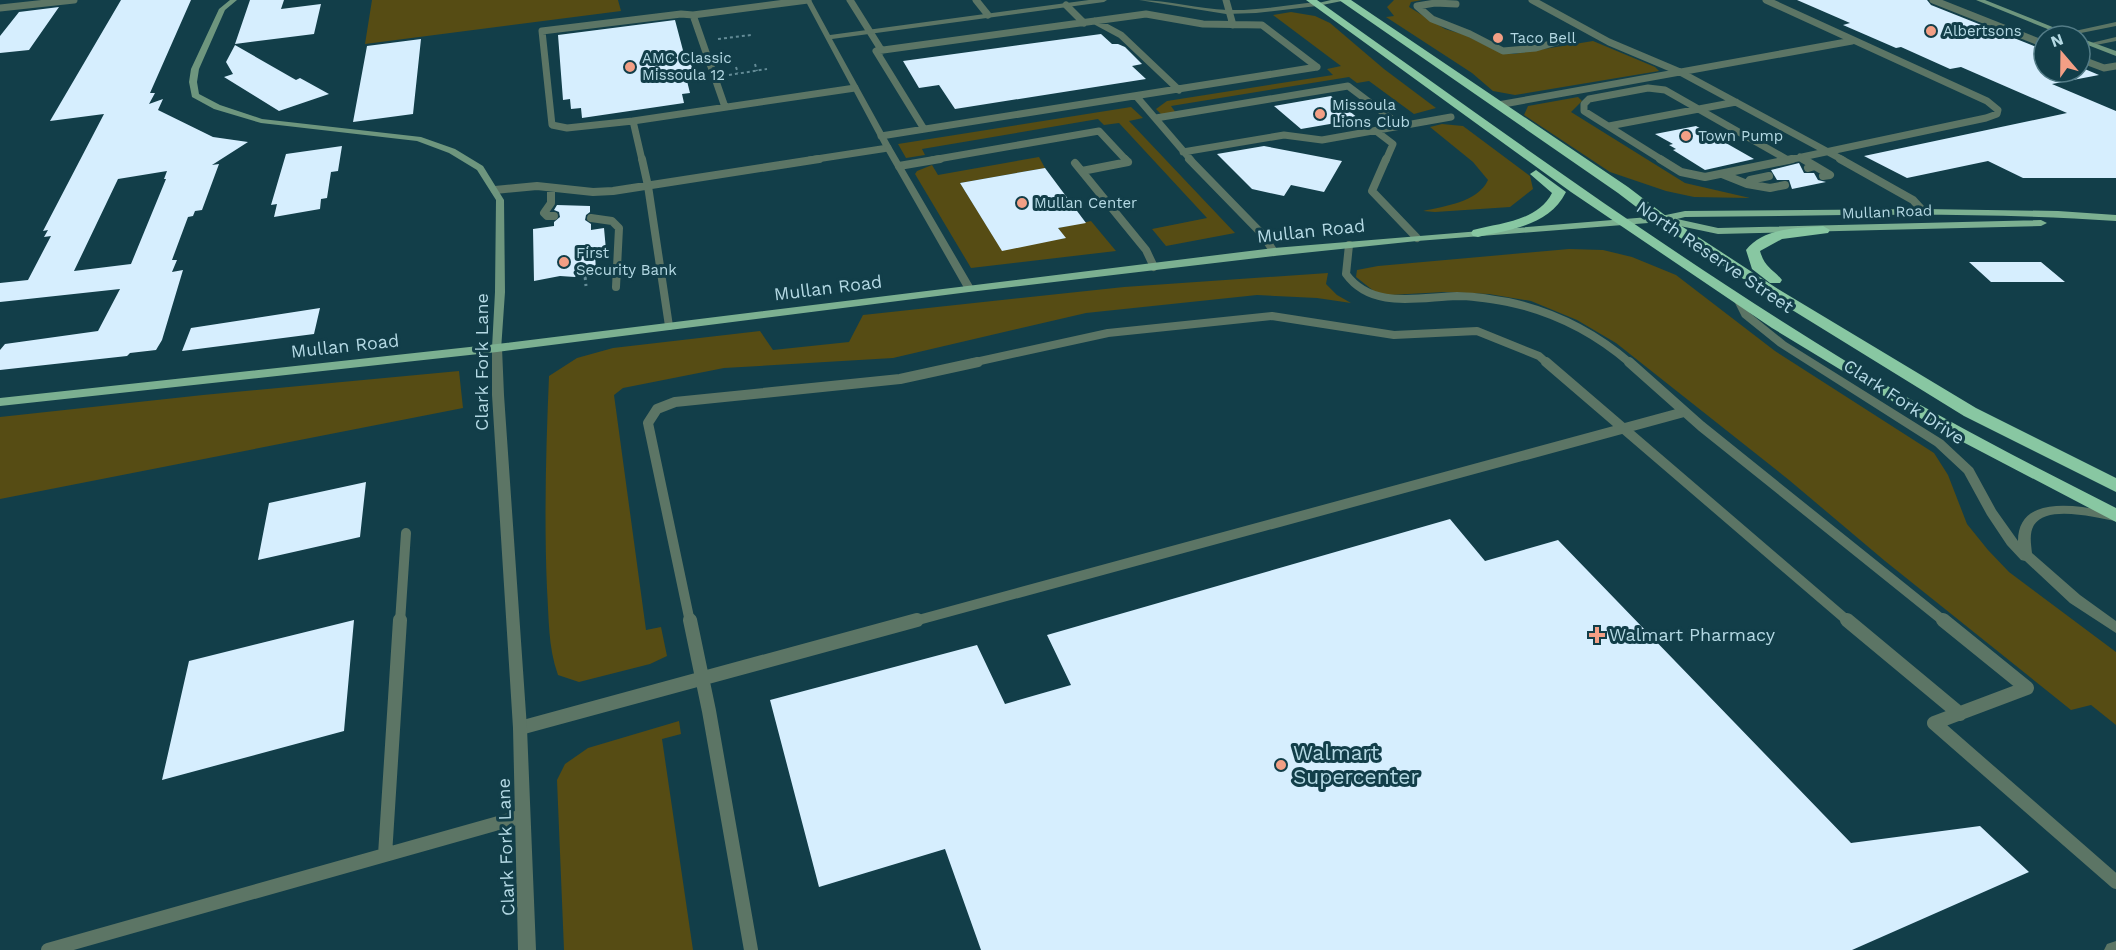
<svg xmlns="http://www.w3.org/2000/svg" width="2116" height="950" font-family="'Work Sans',sans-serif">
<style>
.green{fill:#564c14}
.building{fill:#d6eefe;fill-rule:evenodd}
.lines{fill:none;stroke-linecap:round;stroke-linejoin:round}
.path-far1{stroke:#638b96;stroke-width:2;stroke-dasharray:3 3;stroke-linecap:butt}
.path{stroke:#638b96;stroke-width:3;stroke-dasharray:4 4;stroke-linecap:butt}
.lane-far3{stroke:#5c7565;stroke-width:7}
.lane-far2{stroke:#5c7565;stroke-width:8}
.lane-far1{stroke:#5c7565;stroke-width:10}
.lane{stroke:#5c7565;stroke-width:14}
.street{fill:#5c7565;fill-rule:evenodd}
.secondary{fill:#6e967e;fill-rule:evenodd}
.primary{fill:#7cb091;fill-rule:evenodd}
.highway{fill:#88c7a2;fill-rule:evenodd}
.poi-dot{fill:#f39f85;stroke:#123e49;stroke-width:2}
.labels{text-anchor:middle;stroke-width:6;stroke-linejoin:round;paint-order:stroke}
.far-poi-label{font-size:15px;fill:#b4d9e4;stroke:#123e49;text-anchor:start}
.far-street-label{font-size:15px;fill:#b4d9e4;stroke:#123e49}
.street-label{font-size:18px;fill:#b4d9e4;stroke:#123e49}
.poi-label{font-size:18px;fill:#b4d9e4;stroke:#123e49;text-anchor:start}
.near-poi-label{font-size:21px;fill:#b4d9e4;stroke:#123e49;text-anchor:start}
</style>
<rect width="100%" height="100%" fill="#123e49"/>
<path class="green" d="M 372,0 L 618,0 L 621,11 L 365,44 Z
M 1394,0 L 1422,0 L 1411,2 L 1409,7 L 1445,29 L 1465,35 L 1501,53 L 1514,54 L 1593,41 L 1655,67 L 1659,71 L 1515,95 L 1493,91 L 1472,73 L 1386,17 L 1394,16 L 1387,7 Z
M 1291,12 L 1315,16 L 1330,23 L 1384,69 L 1436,108 L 1414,114 L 1369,81 L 1357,83 L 1349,77 L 1171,106 L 1176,113 L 1162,115 L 1156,109 L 1167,101 L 1333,75 L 1327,69 L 1341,66 L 1273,15 Z
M 1578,97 L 1582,101 L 1571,112 L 1685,183 L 1750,198 L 1694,197 L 1666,191 L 1610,172 L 1524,115 L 1528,106 Z
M 1131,107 L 1143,118 L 1129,121 L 1235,233 L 1166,246 L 1152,229 L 1207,218 L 1119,123 L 1104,125 L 1098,119 L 922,149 L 925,155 L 906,158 L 898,144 Z
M 1442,124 L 1463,126 L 1530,176 L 1533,189 L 1510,207 L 1435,212 L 1423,211 C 1445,206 1478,202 1488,180 L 1473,162 L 1430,127 Z
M 1039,157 L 1045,168 L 960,183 L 1002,250 L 1065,238 L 1058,228 L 1091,221 L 1116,251 L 971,268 L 915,174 L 917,171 L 932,165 L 938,175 Z
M 1569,249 L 1603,250 L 1632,257 L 1676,275 L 1775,351 L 1934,453 L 1948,475 L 1967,524 L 1988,550 L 2009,572 L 2116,652 L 2116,725 L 2091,705 L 2071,710 L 1885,561 L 1789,480 L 1616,343 L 1577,320 L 1531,301 L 1489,294 L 1444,292 L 1390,295 L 1375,292 L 1356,277 L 1357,270 L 1378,266 Z
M 1328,273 L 1326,284 L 1337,295 L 1351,303 L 1317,298 L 1257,295 L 1086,313 L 893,358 L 724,368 L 623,388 L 614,395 L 646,630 L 661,627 L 667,656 L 650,664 L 579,682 L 558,675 C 548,647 549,619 547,589 C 544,518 546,447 549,376 L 577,358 L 613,348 L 760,331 L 773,350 L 849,342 L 863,315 L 1124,287 Z
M 459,371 L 463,408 L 0,499 L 0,417 L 203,395 Z
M 679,721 L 681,734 L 662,739 L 693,950 L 564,950 L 557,780 L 565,764 L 588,748 Z"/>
<path class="building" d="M 121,0 L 191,0 L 150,93 L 155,93 L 149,104 L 163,99 L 158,110 L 213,137 L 248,142 L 212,165 L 219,164 L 202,210 L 195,211 L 193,216 L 188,217 L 172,260 L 177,260 L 172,272 L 183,270 L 162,340 L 156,350 L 130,353 L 127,356 L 0,370 L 0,350 L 5,344 L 98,331 L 120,289 L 0,302 L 0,283 L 28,280 L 51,236 L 44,237 L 48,230 L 43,231 L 104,114 L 50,121 ZM 167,171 L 164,179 L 166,179 L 131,264 L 74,271 L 118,179 Z
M 250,0 L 284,0 L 281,9 L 321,4 L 314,34 L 235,44 Z
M 1797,0 L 1927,0 L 1931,5 L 2044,50 L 2044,72 L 2080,72 L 2080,67 L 2099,75 L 2052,84 L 2116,111 L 2116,178 L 2023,178 L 1988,161 L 1907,178 L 1864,156 L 2067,113 L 1961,67 L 1950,69 L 1901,47 L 1896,48 L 1843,25 L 1850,23 Z
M 59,7 L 29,50 L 0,53 L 0,36 L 19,12 Z
M 675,20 L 685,58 L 689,58 L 696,80 L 687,81 L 690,93 L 682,94 L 684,103 L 582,118 L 581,108 L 571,109 L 570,99 L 563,100 L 558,35 Z
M 1101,34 L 1112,44 L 1118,44 L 1125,47 L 1142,64 L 1132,66 L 1146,79 L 955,109 L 939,85 L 919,88 L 903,61 Z
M 421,39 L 413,114 L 353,122 L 367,46 Z
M 235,45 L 296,80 L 300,78 L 329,94 L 279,111 L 224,77 L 233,74 L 226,62 Z
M 1331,96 L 1359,119 L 1301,129 L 1274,106 Z
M 1696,126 L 1754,159 L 1705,170 L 1673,150 L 1676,149 L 1669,145 L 1673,144 L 1655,134 Z
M 342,146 L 338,171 L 331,172 L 327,198 L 321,199 L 320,209 L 274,217 L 277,204 L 271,205 L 286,154 Z
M 1264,146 L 1342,161 L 1324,192 L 1291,185 L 1284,196 L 1252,189 L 1217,154 Z
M 1799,163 L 1804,173 L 1814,173 L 1818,180 L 1826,182 L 1792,189 L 1789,180 L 1777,180 L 1771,170 Z
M 1045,168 L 1086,223 L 1058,228 L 1066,238 L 1002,251 L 960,183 Z
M 557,205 L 590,206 L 590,212 L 586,215 L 585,220 L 591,224 L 591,230 L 604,228 L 606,250 L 595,252 L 596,272 L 578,273 L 575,277 L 560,276 L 534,281 L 533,229 L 554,226 L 554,222 L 560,217 L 559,212 L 554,210 Z
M 1969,262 L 2041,262 L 2065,282 L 1991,282 Z
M 320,308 L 314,334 L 182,351 L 191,328 Z
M 366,482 L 360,537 L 258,560 L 269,503 Z
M 1450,519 L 1485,561 L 1558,540 L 1851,843 L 1980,826 L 2029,872 L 1852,950 L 981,950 L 945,849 L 819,887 L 770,700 L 977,645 L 1005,704 L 1071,685 L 1047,635 Z
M 354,620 L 344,731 L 162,780 L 189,661 Z"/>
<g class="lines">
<path class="path-far1" d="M 718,39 L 751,35
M 755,64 L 757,71
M 736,67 L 738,73
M 729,75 L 767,69"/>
<path class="path" d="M 585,276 L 586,286"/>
<path class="lane-far3" d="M 850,0 L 882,51
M 976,0 L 988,15
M 1226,0 L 1233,25
M 1532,0 L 1609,42 L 1680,72 L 1843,160
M 1766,0 L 1987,101 L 1998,110 L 1997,114 L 1986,118 L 1788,160
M 1933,0 L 2044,44
M 1456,4 L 1435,3 L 1417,6 L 1432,19 L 1470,34 L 1503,51 L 1536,48 L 1567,39
M 1066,5 L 1084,23
M 0,8 L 74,0
M 1095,21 L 1121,35 L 1179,90
M 2080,59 L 2104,68 L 2116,66
M 1136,96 L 1191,160
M 1498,105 L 1852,41
M 725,107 L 693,15 L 808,0
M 1156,118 L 1348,86 L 1401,126
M 633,121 L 567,128 L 552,125 L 542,31 L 681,14 L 693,15
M 1609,126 L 1736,102
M 924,129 L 876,51 L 1146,14 L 1203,24 L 1262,25 L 1317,67
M 1376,131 L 1393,144 L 1386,160
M 881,136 L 1317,67
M 1183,152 L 1284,135 L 1322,140 L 1451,117
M 1800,157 L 1805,160
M 642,160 L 633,121 L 855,88
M 810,160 L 888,148
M 932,160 L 1099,131 L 1126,160
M 1662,160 L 1584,111 L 1584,104 L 1589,99 L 1648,88 L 1665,90 L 1788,160
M 1785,160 L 1788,160"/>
<path class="lane-far2" d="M 642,159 L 648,186 L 669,326
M 1125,159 L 1128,162
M 1189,159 L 1263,235 L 1274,252
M 1386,159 L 1372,191 L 1417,238
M 1660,159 L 1681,172 L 1705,177 L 1788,160
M 1803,159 L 1815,166 L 1808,168
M 1840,159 L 1913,200 L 1924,212
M 1788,160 L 1792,159
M 1075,163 L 1146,250 L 1154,267
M 899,166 L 940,159
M 1815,166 L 1830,175 L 1823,176
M 1082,171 L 1128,162
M 1722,174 L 1747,184 L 1750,180 L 1769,176
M 1747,184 L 1770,188 L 1785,185
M 551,188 L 551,203 L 544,213 L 547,216 L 554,216
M 495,190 L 537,186 L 593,192 L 613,191 L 819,159
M 591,218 L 612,221 L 619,228 L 616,287
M 1349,245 L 1346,274 C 1372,310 1419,297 1457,296 C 1474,296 1491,299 1508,302 C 1555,312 1594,332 1630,363
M 971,363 L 1108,333 L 1272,316 L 1394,335 L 1477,331 L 1539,356 L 1547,363"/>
<path class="lane-far1" d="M 1546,362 L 1849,622
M 1629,362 L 1701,426 L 1945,622
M 400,622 L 406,533
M 690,622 L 648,423 L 657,409 L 675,402 L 900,379 L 978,362
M 911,622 L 1684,412"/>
<path class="lane" d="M 690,620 L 709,711 L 751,950
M 1847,620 L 1960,714
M 1943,620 L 2027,688 L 1934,723 L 2116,882
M 520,728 L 917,620
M 385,855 L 400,620
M 48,950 L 523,816"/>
<path class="street" d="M 805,0 L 811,0 L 830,35 L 1089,0 L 1107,0 L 1104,2 L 832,39 L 891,146 L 974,288 L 972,290 L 966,290 L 964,288 L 883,146 Z
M 1139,0 C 1169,0 1198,9 1228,10 C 1257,11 1287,5 1317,2 L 1320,4 L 1317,6 L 1256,13 L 1226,14 Z
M 2116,22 L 2116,26 L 2066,36 L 2061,34 Z
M 2116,37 L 2116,41 L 2091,46 L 2087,44 Z
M 1738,296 L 1742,297 L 1750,313 L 1786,342 L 1943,440 L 1973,468 L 1996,510 L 2018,541 C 2018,491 2086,507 2116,513 L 2116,521 C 2097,518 2047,504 2034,525 C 2029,533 2031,544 2032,553 L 2080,595 L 2116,621 L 2116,633 L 2070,603 L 2025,561 L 2021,560 L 2007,545 L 1987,515 L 1964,473 L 1935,446 L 1778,346 L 1742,317 L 1733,299 Z
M 497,345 L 502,348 L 504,395 L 527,728 L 536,950 L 518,950 L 513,728 L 492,395 L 492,348 Z
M 2116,941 L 2116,950 L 2104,950 L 2107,944 Z"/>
<path class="secondary" d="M 230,0 L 237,0 L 225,10 L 199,69 L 197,82 L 199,94 L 220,105 L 262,119 L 421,137 L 455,149 L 483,166 L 504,200 L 505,292 L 501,350 L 497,351 L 492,348 L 495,292 L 496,200 L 477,170 L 449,153 L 417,141 L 261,123 L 214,109 L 192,97 L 189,82 L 191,69 L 219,9 Z
M 1331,0 L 1347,0 L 1317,6 L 1314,4 Z
M 1976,0 L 1985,0 L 2075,36 L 2065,36 Z
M 2080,38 L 2116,51 L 2116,56 L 2080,42 Z"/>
<path class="primary" d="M 1924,209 L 2058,211 L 2116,215 L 2116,221 C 1973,211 1829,216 1685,217 L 1677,219 L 1718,228 L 2041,220 L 2047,223 L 2041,226 L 1718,234 L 1661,222 L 1417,241 L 1274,256 L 969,292 L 497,352 L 0,406 L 0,398 L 497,344 L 1274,248 L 1661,216 L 1685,211 Z"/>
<path class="highway" d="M 1306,0 L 1317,0 C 1493,125 1668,253 1852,365 C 1938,417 2027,463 2116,508 L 2116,522 L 1940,430 L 1772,328 L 1571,192 Z
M 1339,0 L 1351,0 L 1628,187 L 1666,216 L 1778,289 L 1976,408 L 2116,478 L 2116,492 L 1964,416 L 1768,295 L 1656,222 L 1618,193 Z
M 1536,170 L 1566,192 C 1549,226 1511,229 1478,237 L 1473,236 L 1471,233 L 1473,230 C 1500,223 1538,221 1552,193 L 1530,174 Z
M 1823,226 L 1830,230 L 1828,233 L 1782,239 L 1760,251 C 1765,268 1772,268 1782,280 L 1780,283 L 1770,283 L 1752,269 L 1746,250 C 1763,228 1797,228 1823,226 Z"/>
</g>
<g class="poi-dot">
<circle cx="1931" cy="31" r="6"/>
<circle cx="1498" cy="38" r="6"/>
<circle cx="630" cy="67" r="6"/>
<circle cx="1320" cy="114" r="6"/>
<circle cx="1686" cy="136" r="6"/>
<circle cx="1022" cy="203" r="6"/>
<circle cx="564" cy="262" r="6"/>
<path d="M1594 626h6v6h6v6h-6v6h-6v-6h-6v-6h6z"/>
<circle cx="1281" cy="765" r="6"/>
</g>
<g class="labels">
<g class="far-poi-label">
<text x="1943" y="36">Albertsons</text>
<text x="1510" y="43">Taco Bell</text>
<text x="642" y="63">AMC Classic<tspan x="642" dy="17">Missoula 12</tspan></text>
<text x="1332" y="110">Missoula<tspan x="1332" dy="17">Lions Club</tspan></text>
<text x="1698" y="141">Town Pump</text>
<text x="1034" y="208">Mullan Center</text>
<text x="576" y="258">First<tspan x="576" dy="17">Security Bank</tspan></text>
</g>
<g class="far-street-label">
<text transform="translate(1887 212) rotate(-2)" y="5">Mullan Road</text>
</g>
<g class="street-label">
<text transform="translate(1311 231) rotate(-6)" y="6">Mullan Road</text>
<text transform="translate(1715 257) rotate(34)" y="6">North Reserve Street</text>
<text transform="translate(828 288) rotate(-7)" y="6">Mullan Road</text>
<text transform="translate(345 346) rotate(-6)" y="6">Mullan Road</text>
<text transform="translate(482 362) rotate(-90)" y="6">Clark Fork Lane</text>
<text transform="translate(1904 402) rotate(33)" y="6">Clark Fork Drive</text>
<text transform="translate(506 847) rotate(-92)" y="6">Clark Fork Lane</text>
</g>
<g class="poi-label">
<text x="1609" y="641">Walmart Pharmacy</text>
</g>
<g class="near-poi-label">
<text x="1293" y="760">Walmart<tspan x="1293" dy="24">Supercenter</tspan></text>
</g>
</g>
<g transform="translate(2062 54) rotate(340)"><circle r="28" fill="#123e49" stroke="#537c87" stroke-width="1.5"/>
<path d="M0-4.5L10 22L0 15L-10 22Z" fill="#f39f85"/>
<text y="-9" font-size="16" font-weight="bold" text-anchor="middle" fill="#b4d9e4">N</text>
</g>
</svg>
